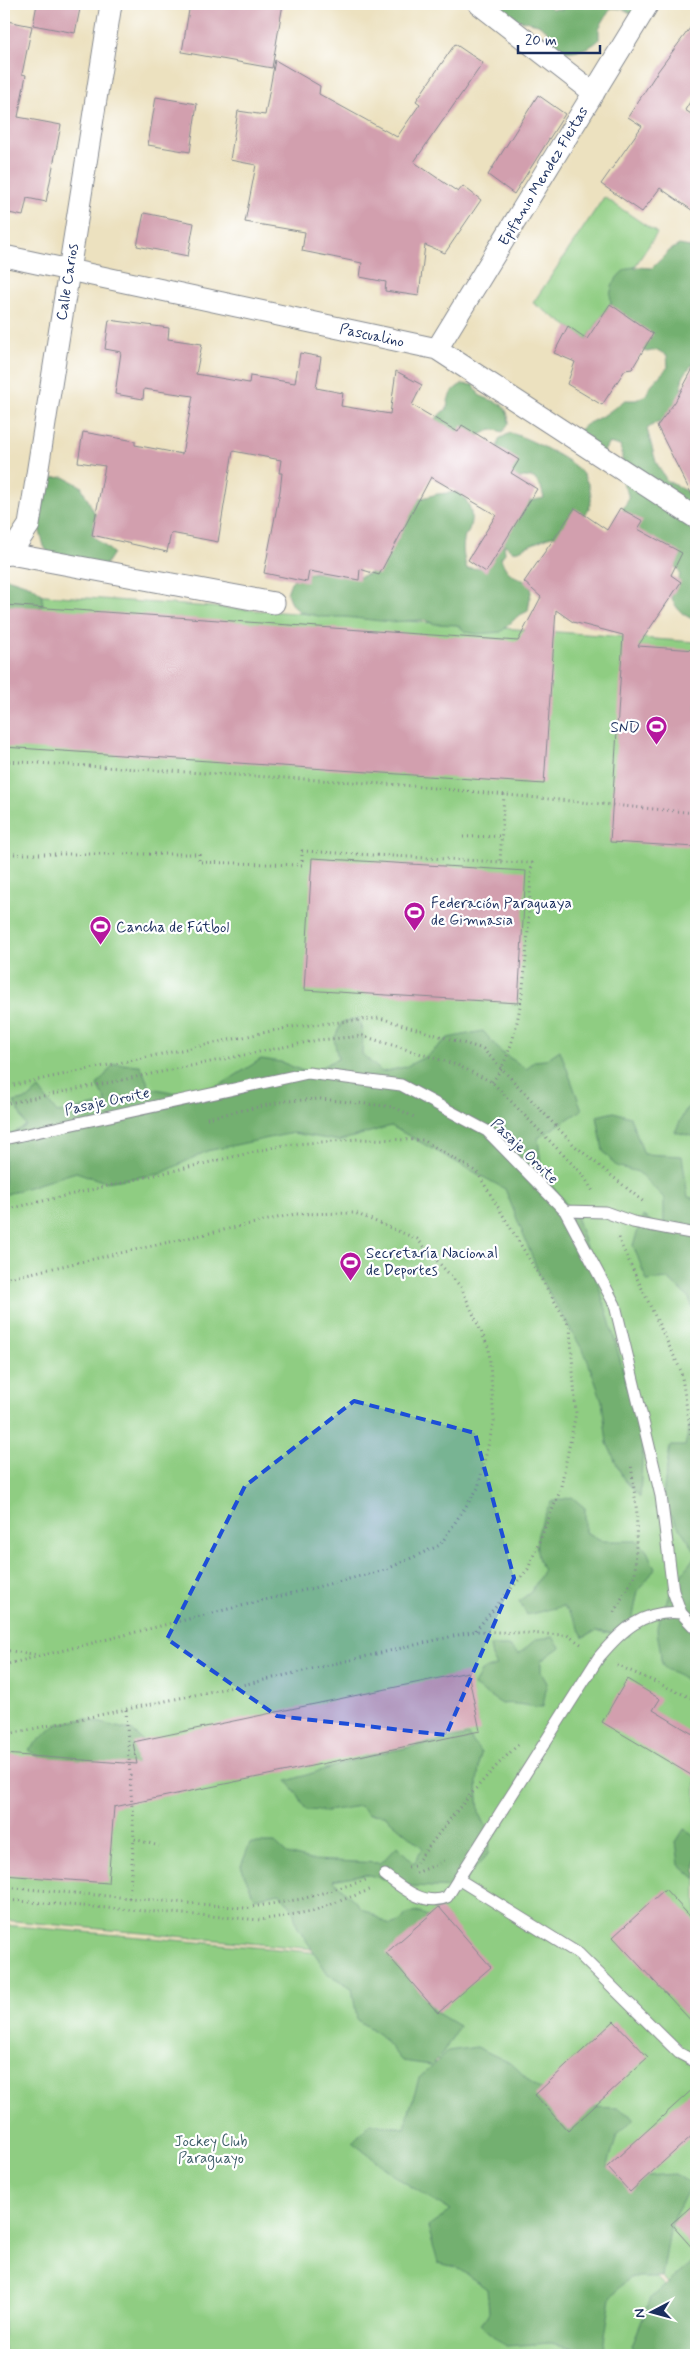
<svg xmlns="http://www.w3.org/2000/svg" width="700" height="2359" font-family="Mynerve,sans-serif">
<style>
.green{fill:#8fcd82;stroke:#557e70}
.forest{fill:#73b070;stroke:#477067}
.building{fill:#d29fae}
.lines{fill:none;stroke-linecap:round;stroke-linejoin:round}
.lane-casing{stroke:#84888e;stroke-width:13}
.street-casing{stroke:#84888e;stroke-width:23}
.path{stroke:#84888e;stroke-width:3;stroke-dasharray:1 4;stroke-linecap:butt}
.lane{stroke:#fff;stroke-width:11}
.street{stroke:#fff;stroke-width:21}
.marked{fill:#1d4ed8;fill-opacity:0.2;stroke:#1d4ed8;stroke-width:4;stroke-dasharray:10 6;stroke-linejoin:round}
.labels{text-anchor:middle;stroke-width:4.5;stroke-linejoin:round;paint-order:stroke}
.street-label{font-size:15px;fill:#1b2f5e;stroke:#fff}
.poi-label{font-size:15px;fill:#1b2f5e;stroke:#fff;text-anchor:start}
.park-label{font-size:15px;fill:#3e5e69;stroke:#fff}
</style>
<rect width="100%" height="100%" fill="#fff"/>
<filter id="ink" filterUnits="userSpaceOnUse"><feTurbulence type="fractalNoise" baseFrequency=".02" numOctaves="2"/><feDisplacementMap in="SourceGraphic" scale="10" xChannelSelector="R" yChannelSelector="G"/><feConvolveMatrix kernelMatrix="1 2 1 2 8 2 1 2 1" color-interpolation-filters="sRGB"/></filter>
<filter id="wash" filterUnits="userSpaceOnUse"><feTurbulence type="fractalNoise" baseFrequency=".0096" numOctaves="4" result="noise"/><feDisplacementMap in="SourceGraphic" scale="20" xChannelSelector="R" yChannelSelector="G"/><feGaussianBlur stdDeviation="1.12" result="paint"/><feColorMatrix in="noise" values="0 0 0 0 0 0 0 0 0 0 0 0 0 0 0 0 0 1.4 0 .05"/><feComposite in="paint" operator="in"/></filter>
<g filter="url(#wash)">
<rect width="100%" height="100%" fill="#ece1bf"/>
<path class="green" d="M 604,197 L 657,233 L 587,339 L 533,303 Z
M 4,592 L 696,642 L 696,2310 L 324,1950 L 4,1920 Z
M 4,1925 L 322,1953 L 696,2316 L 696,2355 L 4,2355 Z"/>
<path class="forest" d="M 492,4 L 546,4 L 552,9 L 563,9 L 568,4 L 659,4 L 655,10 L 634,15 L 623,9 L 611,8 L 599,28 L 599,40 C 587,51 573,52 558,51 L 551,42 L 548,31 L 538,24 L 515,19 Z
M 679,245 L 690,247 L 696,275 L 696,361 C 679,378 680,382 684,405 L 668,421 L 657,422 L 647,429 L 656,462 L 667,481 L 687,491 L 696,507 L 695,620 C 682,615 676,609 671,596 L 680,575 L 678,568 L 672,567 L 628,533 L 621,511 C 636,491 623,494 622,478 C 621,465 624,459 620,446 L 609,443 L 603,453 L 576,433 L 585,425 L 606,414 L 625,400 L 636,400 L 646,395 L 651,385 L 668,367 L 667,355 L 657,350 L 647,352 L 636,348 C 628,336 617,321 612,308 C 607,292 614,275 629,268 C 636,266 645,268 652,268 L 669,251 Z
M 462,384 L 474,385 L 479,395 C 497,404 507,400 509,423 L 503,432 L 492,429 L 472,439 L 434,421 L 442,412 L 447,409 C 448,396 451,390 462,384 Z
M 510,433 C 525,436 572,460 581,472 C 587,479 592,492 591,501 C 590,514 572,528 563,537 L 551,536 L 514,552 L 504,544 L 505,553 L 501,558 C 507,578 518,575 532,586 L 528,611 L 518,616 L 501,632 L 477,634 L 466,632 L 457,625 L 435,624 L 424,620 L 390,622 L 345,617 L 322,617 L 300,612 L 291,604 L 287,593 L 291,582 L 300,574 L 323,572 L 359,577 L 370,573 L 377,563 L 404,503 L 437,494 L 459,492 C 472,505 474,516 468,533 L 465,535 C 462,548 463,557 467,569 L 479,568 L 488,561 L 520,503 L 544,498 L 541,487 L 534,478 L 524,477 L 513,480 L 497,450 L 499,439 Z
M 64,477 L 81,486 L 96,516 L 92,535 L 113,553 L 100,573 L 53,562 L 44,546 L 37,521 L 52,478 Z
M 4,577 L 31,586 L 41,593 L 43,604 L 36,613 L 4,609 Z
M 359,1018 L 363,1036 L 362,1054 L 382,1072 L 405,1067 L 427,1056 L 448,1038 L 483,1031 L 501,1052 L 527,1069 L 534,1061 L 545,1060 L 560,1050 L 582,1110 L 538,1138 L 542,1174 L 576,1216 L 607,1312 L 643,1444 L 640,1497 L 623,1478 L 607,1443 L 602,1401 L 586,1356 L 541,1279 L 505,1189 L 391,1126 L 339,1141 L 293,1133 L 207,1151 L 160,1174 L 105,1182 L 76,1172 L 4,1195 L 4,1138 L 26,1126 L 14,1102 L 28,1099 L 39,1089 L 57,1113 L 107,1103 L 97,1085 L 114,1064 L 140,1065 L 150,1088 L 183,1094 L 219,1086 L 261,1059 L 281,1062 L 308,1073 L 338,1059 L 334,1039 L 342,1022 Z
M 696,1101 L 696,1137 L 675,1132 L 686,1109 Z
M 614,1112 L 630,1117 L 644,1154 L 682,1156 L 688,1197 L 696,1199 L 696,1317 L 689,1298 L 668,1279 L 647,1281 L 633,1245 L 643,1216 L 664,1230 L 664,1198 L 638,1172 L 616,1166 L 603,1151 L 597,1116 Z
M 696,1423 L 696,1552 L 662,1502 L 670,1446 L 685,1446 L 690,1424 Z
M 572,1497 L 585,1508 L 585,1532 L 603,1541 L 638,1541 L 647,1551 L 655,1569 L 638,1591 L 629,1636 L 597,1631 L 583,1637 L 575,1620 L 563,1606 L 527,1615 L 519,1601 L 531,1592 L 543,1571 C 530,1543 539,1527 551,1502 Z
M 696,1555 L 696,1688 L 690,1687 C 684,1671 666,1674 662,1664 C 660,1659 661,1653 660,1648 C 659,1642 657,1635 657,1629 C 658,1610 684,1570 696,1555 Z
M 553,1637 L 560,1647 L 541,1661 L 541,1672 L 547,1683 L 543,1707 C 527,1707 516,1702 502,1704 L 474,1686 L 481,1671 L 497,1666 L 492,1657 L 490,1646 L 508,1646 L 519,1654 L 536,1639 Z
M 85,1719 L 133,1731 L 142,1740 L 137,1764 L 102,1776 L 42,1759 L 28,1750 L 57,1724 Z
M 468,1735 L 481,1753 L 477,1783 L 479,1812 L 490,1834 L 488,1854 L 458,1888 L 411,1886 L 365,1874 L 333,1880 L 362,1908 L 390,1925 L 401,1921 L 406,1914 L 420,1912 L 428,1917 L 429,1983 L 432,2010 L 459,2026 L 443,2053 L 431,2065 L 402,2061 L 380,2035 L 357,2020 L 352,1988 L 328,1974 L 297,1926 L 293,1910 L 280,1893 L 254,1898 L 241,1866 L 250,1843 L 275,1843 L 287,1854 L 311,1860 L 381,1863 L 397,1846 L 414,1863 L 423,1848 L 384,1815 L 368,1814 L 360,1806 L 327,1811 L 306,1810 L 296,1792 L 287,1781 L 367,1756 Z
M 684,1829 L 696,1836 L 696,1879 L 679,1864 L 676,1842 Z
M 477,2047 L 512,2064 L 535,2086 L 567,2106 L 618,2108 L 634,2118 L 617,2136 L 607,2167 L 647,2176 L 675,2174 L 691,2184 L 671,2224 L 662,2277 L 629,2277 L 611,2298 L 602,2355 L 551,2343 L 506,2346 L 481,2325 L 489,2312 L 487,2289 L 456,2267 L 438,2263 L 428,2227 L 451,2211 L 399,2179 L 352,2142 L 371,2123 L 404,2128 L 419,2078 L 448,2051 Z
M 696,2259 L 696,2355 L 636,2355 L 632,2345 L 651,2298 Z"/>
<g id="blocks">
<path class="building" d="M 37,4 L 81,4 L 75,33 L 33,25 Z
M 190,4 L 283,4 L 272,68 L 182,52 Z
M 696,20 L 696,92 L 685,110 L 696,117 L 696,213 L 660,188 L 642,212 L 601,184 L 642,126 L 628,117 L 658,71 Z
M 7,21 L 32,26 L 22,74 L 26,75 L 18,117 L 61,125 L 46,202 L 27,198 L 23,216 L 4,212 L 4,36 Z
M 455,44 L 483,63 L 414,162 L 458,192 L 463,186 L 481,200 L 445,253 L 425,245 L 419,296 L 385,291 L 386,282 L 360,277 L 362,263 L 302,251 L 305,232 L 245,222 L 256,165 L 230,160 L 238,111 L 265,115 L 275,60 L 320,86 L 319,94 L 397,137 L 420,104 L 416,101 Z
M 538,95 L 565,114 L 514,194 L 488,175 Z
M 156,97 L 197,104 L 190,152 L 148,145 Z
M 144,213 L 194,223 L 188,256 L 137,246 Z
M 610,304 L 653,334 L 632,369 L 625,370 L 602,405 L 567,384 L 575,362 L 554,353 L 568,326 L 587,339 Z
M 109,320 L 169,328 L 168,339 L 202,344 L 196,374 L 249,383 L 250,376 L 295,383 L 300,353 L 321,357 L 316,388 L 343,393 L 341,406 L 390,414 L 396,371 L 422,385 L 412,405 L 458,432 L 462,425 L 519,460 L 511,473 L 537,489 L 486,572 L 468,560 L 496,515 L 431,477 L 379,575 L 360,569 L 359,580 L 309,571 L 307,582 L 264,573 L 280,491 L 282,473 L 279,473 L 281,460 L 233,451 L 218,542 L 171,533 L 167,552 L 92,535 L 105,466 L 78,462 L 83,432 L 135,441 L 135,445 L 182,454 L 193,396 L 144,389 L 143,399 L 115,394 L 121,352 L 105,349 Z
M 696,363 L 696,503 L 657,426 L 675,402 Z
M 575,508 L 607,530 L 620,508 L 643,521 L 638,529 L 682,553 L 671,575 L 681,582 L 638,646 L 696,650 L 696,847 L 610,842 L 623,635 L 573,622 L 556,610 L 544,784 L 4,747 L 4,605 L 518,641 L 541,597 L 524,582 Z
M 312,858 L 526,871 L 518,1003 L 304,990 Z
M 468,1672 L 480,1731 L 114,1807 L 108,1883 L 4,1875 L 4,1754 L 137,1764 L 133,1742 Z
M 627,1679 L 660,1699 L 653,1710 L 696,1736 L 696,1778 L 602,1722 Z
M 665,1889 L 696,1923 L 696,2026 L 613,1937 Z
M 439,1907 L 491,1967 L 438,2013 L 386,1953 Z
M 614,2021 L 648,2057 L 568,2131 L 535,2095 Z
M 696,2086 L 696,2132 L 630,2192 L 607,2167 Z
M 696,2202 L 696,2252 L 671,2224 Z"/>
</g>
</g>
<g filter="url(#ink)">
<use href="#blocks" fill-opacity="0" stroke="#84888e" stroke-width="1"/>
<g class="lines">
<defs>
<path id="lane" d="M 4,1139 L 308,1073 L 401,1085 L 487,1131 L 565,1211 L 615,1305 L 661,1496 L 673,1591 L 681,1613 L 696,1629
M 565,1211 L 605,1212 L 633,1222 L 696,1234
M 385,1875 C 402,1888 425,1907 447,1897 L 599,1657 C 621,1631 643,1609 681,1613
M 458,1879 L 579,1954 L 679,2053 L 696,2062"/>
<path id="street" d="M 479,4 L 594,93
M 4,256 L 437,349 L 696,518
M 437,349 L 648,4
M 10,554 L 29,525 L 111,4
M 4,555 L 10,554 L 274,603"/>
</defs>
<use href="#lane" class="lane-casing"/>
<use href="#street" class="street-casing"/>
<path class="path" d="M 4,761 L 402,785 L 696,813
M 463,837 L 502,836
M 4,854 L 199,854 L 199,862 L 302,865 L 302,851 L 500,862 L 504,794
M 492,1082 C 529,1038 527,921 532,863 L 500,862
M 4,1087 L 291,1027 L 380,1018 L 483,1049 L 574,1145 L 645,1203
M 4,1104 L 318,1040 L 363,1036 L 457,1065 L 492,1082 L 583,1175 L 594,1193
M 207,1118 L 286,1101 L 321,1099 L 394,1107 L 414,1117
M 4,1210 L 284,1145 L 358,1139 L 423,1140 L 477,1172 L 570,1327 L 576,1413 L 560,1491 L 528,1569 L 475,1631
M 618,1238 L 681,1371 L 696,1466
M 4,1279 L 295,1214 L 355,1213 L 417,1239 L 461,1287 L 489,1349 L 494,1421 L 478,1488 L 440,1545 L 385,1570 L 4,1665
M 614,1612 L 635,1575 L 637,1514 L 631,1464
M 4,1650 L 39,1655
M 617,1665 L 696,1700
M 126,1710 L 134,1839 L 159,1846
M 4,1735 L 256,1682 L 475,1631 L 567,1635 L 584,1646
M 408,1867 L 414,1866 C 447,1822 480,1780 520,1743
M 416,1873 L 447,1860
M 4,1887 L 245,1908 L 302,1899 L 366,1880
M 129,1898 L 134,1839
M 4,1900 L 261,1920 L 313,1911 L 372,1889"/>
<use href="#lane" class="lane"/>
<use href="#street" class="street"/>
</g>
</g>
<path class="marked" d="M 354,1401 L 475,1433 L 514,1578 L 446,1735 L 277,1716 L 167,1639 L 245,1486 Z"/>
<defs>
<symbol id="stadium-pin" viewBox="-11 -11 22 30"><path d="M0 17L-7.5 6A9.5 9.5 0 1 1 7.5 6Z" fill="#b5179e" stroke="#fff"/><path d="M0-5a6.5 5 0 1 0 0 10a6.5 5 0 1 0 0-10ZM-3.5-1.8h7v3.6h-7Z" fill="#fff"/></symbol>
</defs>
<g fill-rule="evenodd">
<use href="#stadium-pin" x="644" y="714" width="25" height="34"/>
<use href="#stadium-pin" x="402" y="900" width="25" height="34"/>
<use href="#stadium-pin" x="88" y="914" width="25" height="34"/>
<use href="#stadium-pin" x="338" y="1250" width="25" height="34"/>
</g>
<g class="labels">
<g class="street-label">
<text transform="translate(543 176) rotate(-59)" y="5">Epifanio Mendez Fleitas</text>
<text transform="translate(67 282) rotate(-81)" y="5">Calle Carios</text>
<text transform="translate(372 335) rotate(12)" y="5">Pascualino</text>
<text transform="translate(107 1101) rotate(-12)" y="5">Pasaje Oroite</text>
<text transform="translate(525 1151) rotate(44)" y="5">Pasaje Oroite</text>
</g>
<g class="poi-label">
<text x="640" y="732" text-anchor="end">SND</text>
<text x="431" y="908">Federación Paraguaya<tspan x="431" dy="17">de Gimnasia</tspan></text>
<text x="116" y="932">Cancha de Fútbol</text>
<text x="366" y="1258">Secretaría Nacional<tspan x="366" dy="17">de Deportes</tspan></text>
</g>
<g class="park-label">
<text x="211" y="2146">Jockey Club<tspan x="211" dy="17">Paraguayo</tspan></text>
</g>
</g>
<rect width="700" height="2359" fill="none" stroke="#fff" stroke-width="20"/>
<g transform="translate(652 2312) rotate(264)" stroke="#ffffff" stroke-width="4" paint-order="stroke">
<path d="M0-4L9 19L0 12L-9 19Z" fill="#1b2f5e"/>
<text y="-8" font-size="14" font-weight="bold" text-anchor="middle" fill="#1b2f5e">N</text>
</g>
<path d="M518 45v8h82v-8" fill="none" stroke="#1b2f5e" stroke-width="2.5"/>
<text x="525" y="45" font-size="15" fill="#1b2f5e" stroke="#ffffff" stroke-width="4" paint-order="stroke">20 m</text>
</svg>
